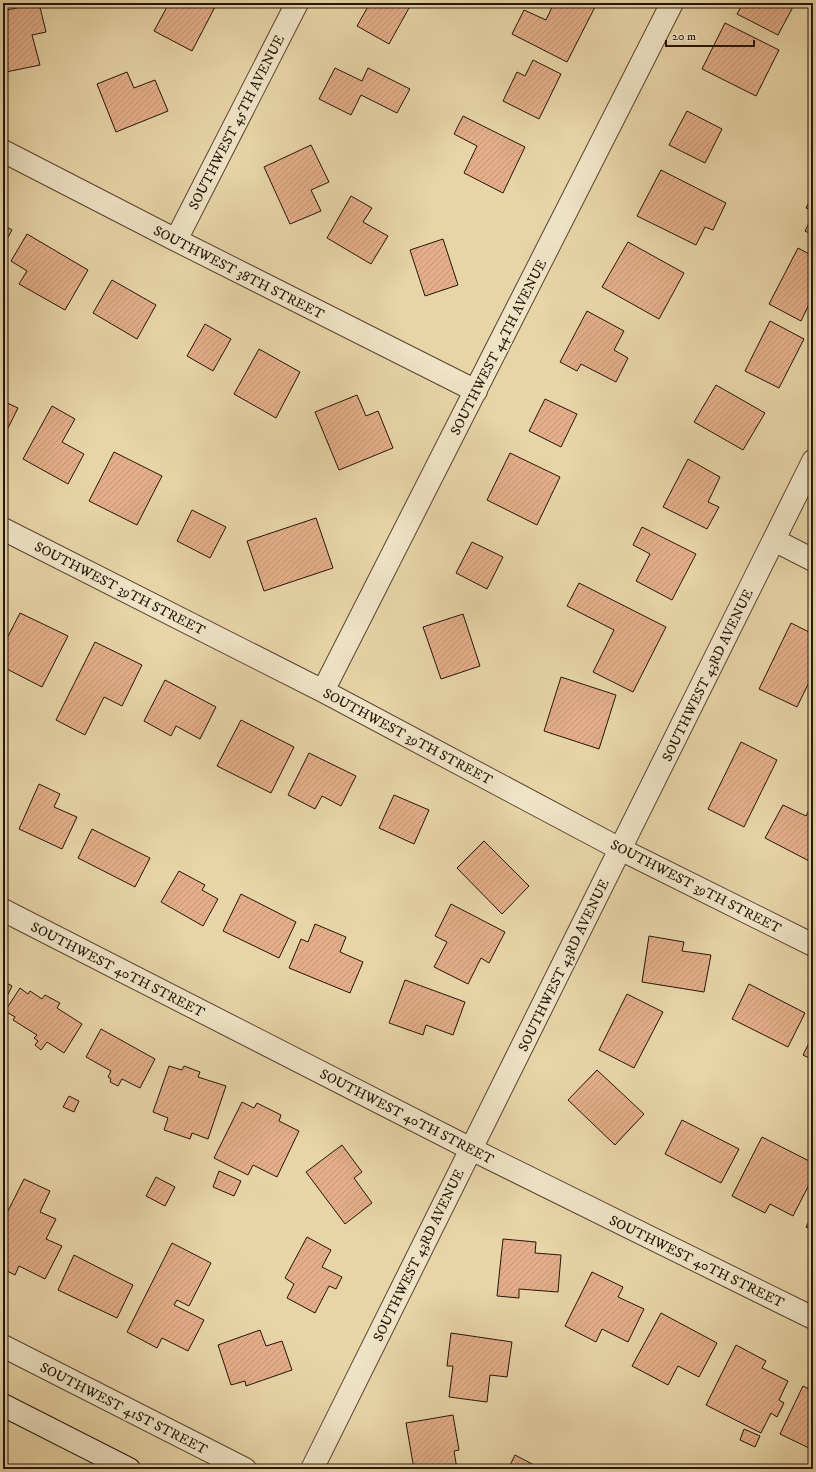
<svg xmlns="http://www.w3.org/2000/svg" width="816" height="1472" font-family="'IM FELL DW Pica',serif">
<style>
.building{fill:url(#building-hatch);stroke:#251508}
.lines{fill:none;stroke-linecap:round;stroke-linejoin:round}
.street-casing{stroke:#564530;stroke-width:24}
.secondary-casing{stroke:#251508;stroke-width:24}
.street{stroke:#efe3c6;stroke-width:22}
.secondary{stroke:#efe3c6;stroke-width:22}
.labels{text-anchor:middle;stroke-width:3.5;stroke-linejoin:round;paint-order:stroke}
.street-label{font-size:14px;fill:#251508;stroke:#efe3c6}
</style>
<defs>
<pattern id="building-hatch" width="6" height="6" patternUnits="userSpaceOnUse"><rect width="6" height="6" fill="#e3ae89"/><path d="M-1 1l2-2M0 6l6-6M5 7l2-2" fill="none" stroke="#c39575"/></pattern>
</defs>
<rect width="100%" height="100%" fill="#e7d4a7"/>
<filter id="stains"><feTurbulence type="fractalNoise" baseFrequency=".005" numOctaves="4"/><feColorMatrix values="0 0 0 0 .2 0 0 0 0 .09 0 0 0 0 .02 0 0 0 .5 -.17"/></filter>
<radialGradient id="worn" r=".72"><stop offset=".6" stop-color="#630" stop-opacity="0"/><stop offset="1" stop-color="#630" stop-opacity=".3"/></radialGradient>
<path class="building" d="M 39,3 L 46,32 L 32,35 L 40,65 L 6,72 L 3,59 L 3,11 Z
M 169,3 L 213,3 L 216,5 L 192,51 L 154,31 Z
M 370,3 L 400,3 L 409,8 L 389,44 L 357,26 Z
M 554,3 L 597,3 L 567,62 L 512,34 L 524,10 L 546,20 Z
M 743,3 L 795,3 L 778,35 L 737,14 Z
M 725,23 L 779,50 L 756,96 L 702,69 Z
M 533,60 L 561,74 L 539,119 L 503,101 L 517,72 L 525,76 Z
M 335,68 L 362,81 L 368,68 L 410,89 L 397,113 L 361,95 L 351,115 L 319,99 Z
M 127,72 L 134,88 L 155,80 L 168,111 L 116,132 L 97,84 Z
M 687,111 L 722,129 L 705,163 L 669,145 Z
M 463,116 L 525,147 L 503,193 L 464,173 L 477,146 L 454,134 Z
M 311,145 L 329,182 L 311,190 L 321,211 L 290,224 L 264,167 Z
M 661,170 L 726,203 L 713,230 L 705,227 L 696,245 L 637,216 Z
M 813,194 L 813,211 L 806,208 Z
M 351,196 L 372,208 L 363,222 L 388,236 L 371,264 L 327,238 Z
M 813,215 L 813,235 L 805,231 Z
M 3,225 L 12,230 L 3,246 Z
M 27,234 L 88,270 L 65,310 L 19,284 L 27,271 L 11,261 Z
M 443,239 L 458,285 L 425,296 L 410,250 Z
M 628,242 L 684,273 L 659,319 L 602,287 Z
M 798,248 L 813,256 L 813,296 L 801,321 L 769,304 Z
M 112,280 L 156,305 L 137,339 L 93,313 Z
M 587,311 L 624,331 L 614,350 L 628,358 L 616,382 L 581,364 L 577,371 L 560,362 Z
M 770,321 L 804,339 L 779,388 L 745,371 Z
M 205,324 L 231,339 L 213,371 L 187,356 Z
M 259,349 L 300,372 L 276,418 L 234,394 Z
M 716,385 L 765,413 L 743,450 L 694,422 Z
M 357,395 L 366,416 L 378,411 L 393,448 L 339,470 L 315,412 Z
M 545,399 L 577,414 L 561,447 L 529,431 Z
M 3,401 L 18,408 L 3,438 Z
M 52,406 L 75,419 L 62,442 L 84,454 L 68,484 L 23,459 Z
M 114,452 L 162,476 L 137,525 L 89,501 Z
M 510,453 L 560,477 L 537,525 L 487,500 Z
M 688,459 L 720,477 L 708,502 L 719,507 L 707,529 L 663,507 Z
M 192,510 L 226,527 L 210,558 L 177,541 Z
M 316,518 L 333,568 L 264,591 L 247,541 Z
M 642,527 L 696,554 L 672,600 L 636,581 L 650,554 L 633,545 Z
M 472,542 L 503,557 L 487,589 L 456,573 Z
M 579,583 L 666,627 L 633,692 L 593,672 L 614,630 L 567,606 Z
M 20,613 L 68,636 L 42,687 L 3,667 L 3,646 Z
M 463,614 L 480,666 L 441,679 L 423,627 Z
M 791,623 L 813,634 L 813,674 L 797,707 L 759,689 Z
M 95,642 L 142,665 L 122,706 L 104,697 L 85,735 L 56,720 Z
M 561,677 L 616,695 L 599,749 L 544,731 Z
M 165,680 L 216,707 L 200,739 L 176,726 L 171,736 L 144,721 Z
M 241,720 L 294,747 L 271,793 L 217,766 Z
M 741,742 L 777,760 L 744,827 L 708,809 Z
M 309,753 L 356,776 L 341,806 L 322,796 L 315,809 L 288,795 Z
M 39,784 L 60,794 L 54,807 L 77,817 L 62,849 L 19,829 Z
M 394,795 L 429,810 L 414,844 L 379,828 Z
M 783,805 L 806,816 L 811,806 L 813,806 L 813,863 L 765,838 Z
M 92,829 L 150,858 L 135,887 L 78,858 Z
M 484,841 L 529,886 L 502,914 L 457,868 Z
M 179,871 L 205,885 L 202,890 L 218,899 L 203,926 L 161,902 Z
M 241,894 L 296,922 L 279,958 L 223,931 Z
M 451,904 L 505,932 L 489,963 L 481,958 L 468,984 L 434,967 L 447,942 L 435,936 Z
M 315,924 L 346,937 L 340,952 L 363,962 L 350,993 L 289,968 L 301,939 L 308,942 Z
M 649,936 L 684,942 L 682,951 L 711,955 L 704,992 L 642,982 Z
M 405,980 L 465,1002 L 453,1035 L 426,1025 L 423,1035 L 389,1023 Z
M 3,981 L 12,986 L 3,1005 Z
M 749,984 L 805,1013 L 788,1047 L 732,1019 Z
M 20,988 L 28,994 L 30,991 L 42,999 L 45,995 L 60,1003 L 57,1008 L 82,1024 L 64,1053 L 47,1042 L 41,1050 L 35,1045 L 38,1041 L 34,1038 L 37,1035 L 13,1020 L 15,1017 L 5,1011 Z
M 627,994 L 663,1012 L 634,1068 L 599,1050 Z
M 101,1029 L 155,1059 L 140,1088 L 122,1079 L 118,1086 L 110,1082 L 111,1079 L 108,1077 L 111,1071 L 86,1057 Z
M 813,1035 L 813,1060 L 803,1055 Z
M 169,1066 L 182,1070 L 184,1066 L 200,1072 L 198,1077 L 226,1086 L 208,1139 L 192,1133 L 190,1139 L 164,1130 L 168,1118 L 153,1112 Z
M 597,1070 L 644,1114 L 615,1145 L 568,1100 Z
M 69,1096 L 79,1101 L 74,1112 L 63,1107 Z
M 242,1102 L 254,1108 L 257,1103 L 281,1115 L 279,1121 L 299,1131 L 277,1177 L 253,1165 L 248,1175 L 214,1158 Z
M 682,1120 L 739,1149 L 721,1183 L 665,1154 Z
M 762,1137 L 813,1163 L 813,1177 L 793,1216 L 770,1204 L 765,1213 L 732,1196 Z
M 342,1145 L 362,1172 L 354,1178 L 372,1203 L 345,1224 L 306,1172 Z
M 219,1171 L 241,1181 L 234,1196 L 213,1187 Z
M 156,1177 L 175,1187 L 165,1206 L 146,1196 Z
M 24,1179 L 50,1191 L 40,1212 L 56,1219 L 46,1239 L 62,1246 L 45,1279 L 19,1266 L 15,1275 L 3,1269 L 3,1221 Z
M 813,1214 L 813,1230 L 806,1227 Z
M 307,1237 L 331,1250 L 322,1267 L 342,1277 L 336,1289 L 329,1286 L 315,1313 L 287,1298 L 294,1284 L 285,1278 Z
M 503,1239 L 536,1242 L 535,1253 L 561,1255 L 558,1292 L 519,1289 L 519,1298 L 497,1296 Z
M 172,1243 L 211,1263 L 189,1306 L 177,1300 L 174,1305 L 204,1320 L 188,1351 L 162,1338 L 157,1348 L 127,1332 Z
M 74,1255 L 111,1274 L 133,1285 L 117,1318 L 58,1290 Z
M 592,1272 L 623,1287 L 618,1297 L 644,1309 L 628,1342 L 602,1329 L 596,1342 L 565,1326 Z
M 661,1313 L 717,1343 L 699,1377 L 678,1366 L 668,1385 L 632,1366 Z
M 260,1330 L 266,1346 L 282,1341 L 292,1370 L 246,1386 L 245,1381 L 231,1385 L 218,1345 Z
M 451,1333 L 512,1342 L 507,1377 L 490,1375 L 487,1402 L 449,1397 L 453,1366 L 447,1366 Z
M 736,1345 L 766,1361 L 762,1368 L 788,1381 L 779,1400 L 784,1403 L 777,1417 L 771,1413 L 761,1433 L 706,1405 Z
M 803,1386 L 813,1391 L 813,1440 L 809,1448 L 780,1434 Z
M 453,1415 L 459,1450 L 454,1451 L 457,1469 L 414,1469 L 406,1423 Z
M 744,1429 L 760,1436 L 755,1447 L 740,1440 Z
M 515,1455 L 536,1466 L 535,1469 L 508,1469 Z"/>
<g class="lines">
<defs>
<path id="street" d="M 3,151 L 176,240 L 476,391
M 176,240 L 297,3
M 3,529 L 323,691 L 620,849 L 813,945
M 774,540 L 813,560
M 323,691 L 672,3
M 3,910 L 471,1149 L 813,1318
M 3,1346 L 245,1469
M 312,1469 L 813,461"/>
<path id="secondary" d="M 3,1405 L 129,1469"/>
</defs>
<use href="#street" class="street-casing"/>
<use href="#secondary" class="secondary-casing"/>
<use href="#street" class="street"/>
<use href="#secondary" class="secondary"/>
</g>
<g class="labels">
<g class="street-label">
<text transform="translate(236 122) rotate(-63)" y="5">SOUTHWEST 45TH AVENUE</text>
<text transform="translate(239 272) rotate(27)" y="5">SOUTHWEST 38TH STREET</text>
<text transform="translate(498 347) rotate(-63)" y="5">SOUTHWEST 44TH AVENUE</text>
<text transform="translate(120 588) rotate(27)" y="5">SOUTHWEST 39TH STREET</text>
<text transform="translate(707 675) rotate(-64)" y="5">SOUTHWEST 43RD AVENUE</text>
<text transform="translate(408 736) rotate(28)" y="5">SOUTHWEST 39TH STREET</text>
<text transform="translate(696 886) rotate(27)" y="5">SOUTHWEST 39TH STREET</text>
<text transform="translate(563 965) rotate(-64)" y="5">SOUTHWEST 43RD AVENUE</text>
<text transform="translate(118 969) rotate(27)" y="5">SOUTHWEST 40TH STREET</text>
<text transform="translate(407 1116) rotate(27)" y="5">SOUTHWEST 40TH STREET</text>
<text transform="translate(418 1255) rotate(-64)" y="5">SOUTHWEST 43RD AVENUE</text>
<text transform="translate(697 1261) rotate(26)" y="5">SOUTHWEST 40TH STREET</text>
<text transform="translate(124 1408) rotate(27)" y="5">SOUTHWEST 41ST STREET</text>
</g>
</g>
<rect width="816" height="1472" fill="none" stroke="#e7d4a7" stroke-width="16"/>
<rect x="4" y="4" width="808" height="1464" fill="none" stroke="#251508" stroke-width="2"/>
<rect x="8" y="8" width="800" height="1456" fill="none" stroke="#251508"/>
<path d="M666 40v6h88v-6" fill="none" stroke="#251508" stroke-width="2"/>
<text x="672" y="40" font-size="12" fill="#251508" stroke="#efe3c6" stroke-width="3" paint-order="stroke">20 m</text>
<rect width="100%" height="100%" filter="url(#stains)"/>
<rect width="100%" height="100%" fill="url(#worn)"/>
</svg>
